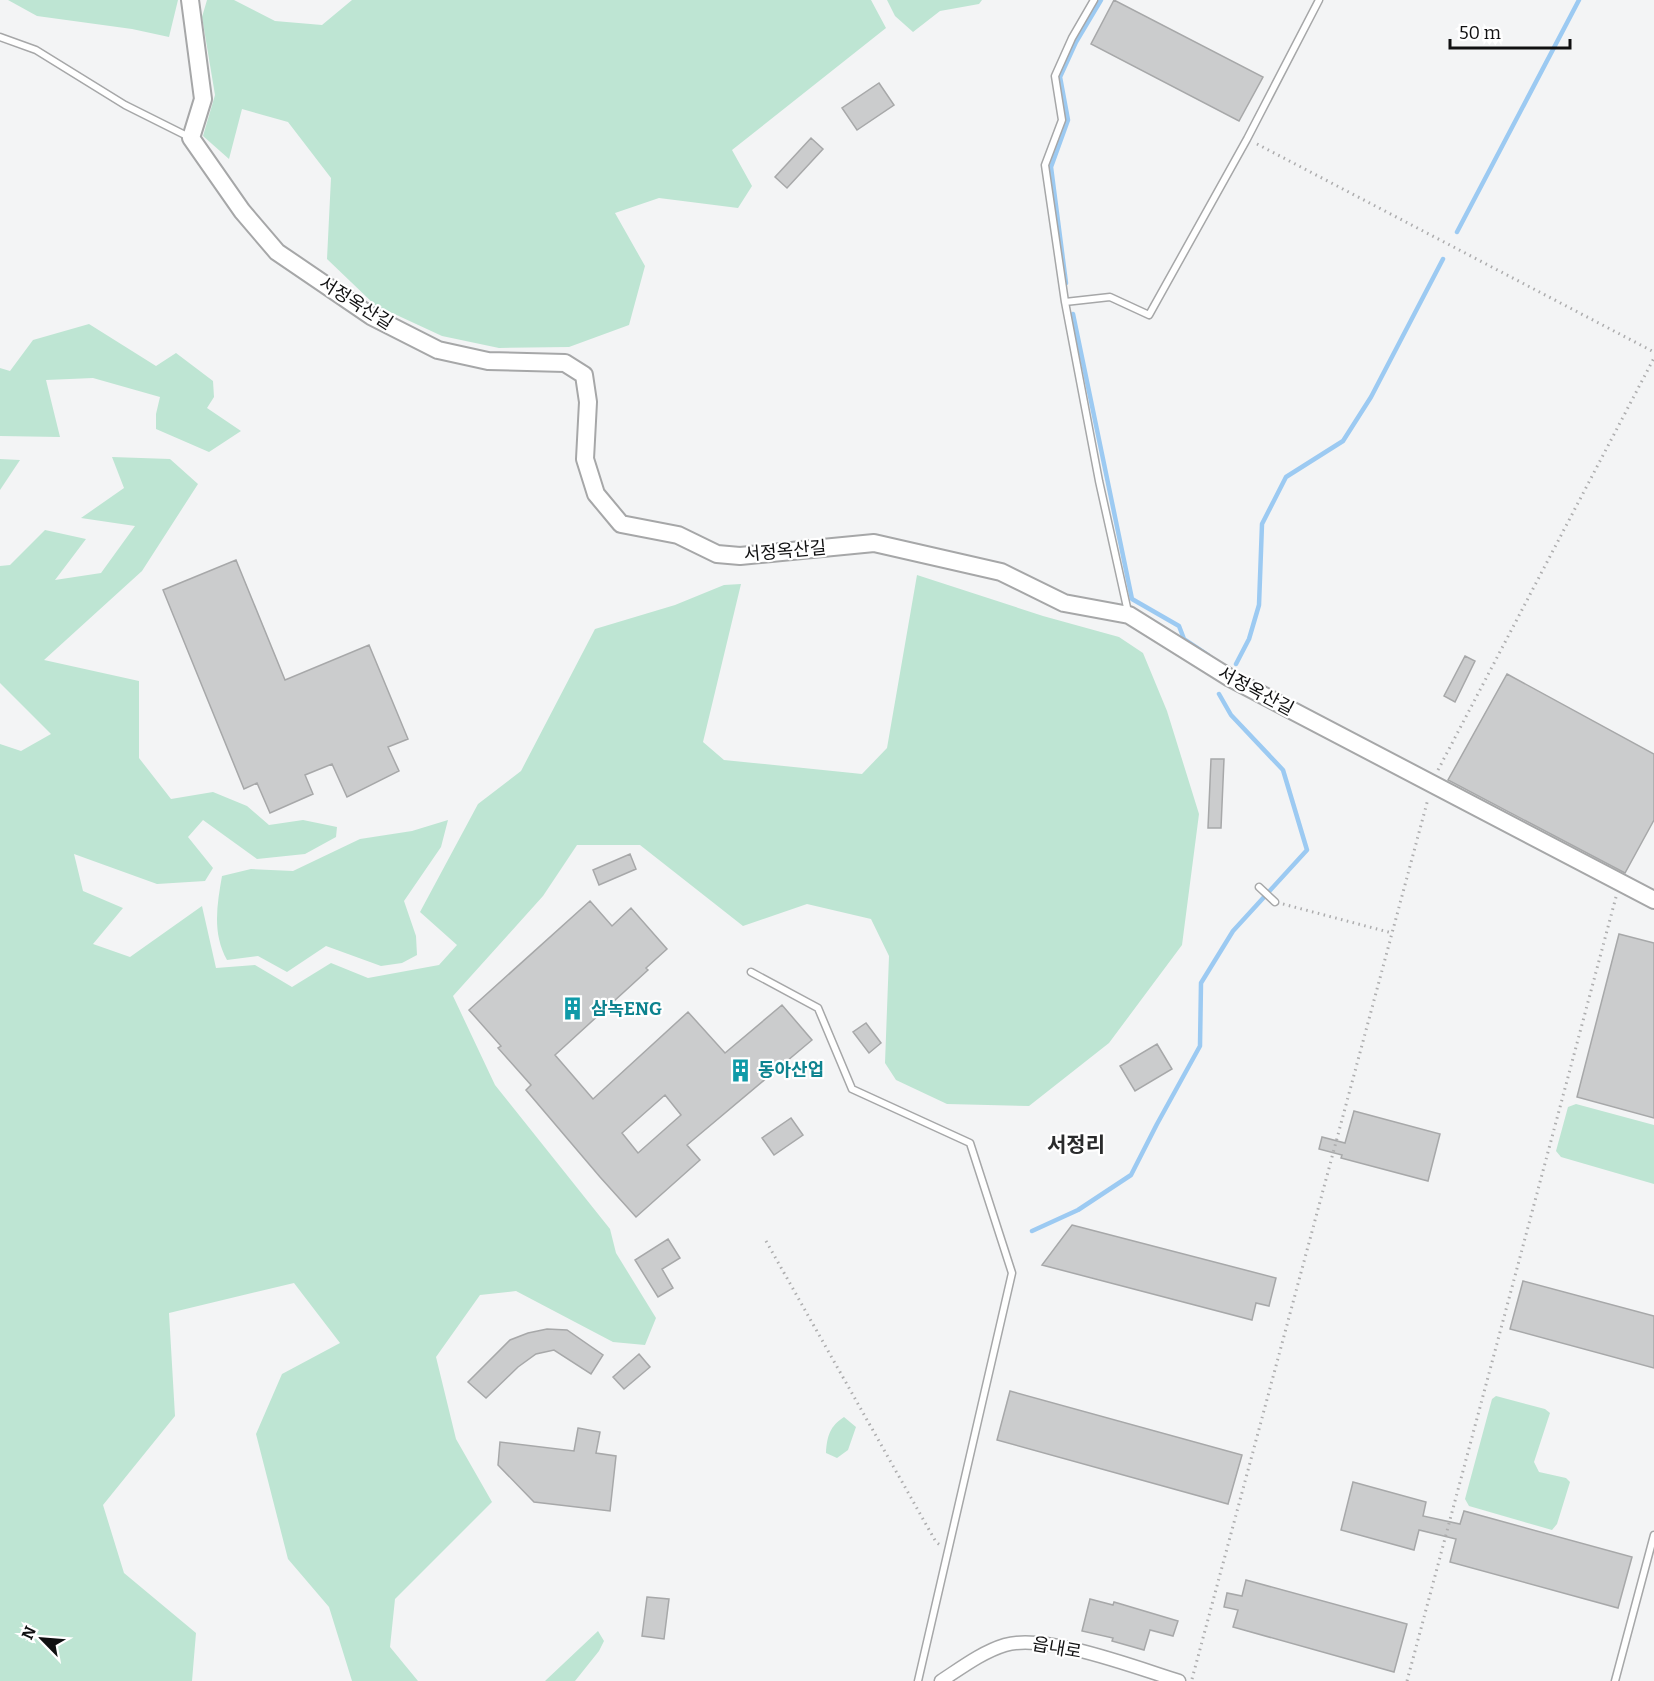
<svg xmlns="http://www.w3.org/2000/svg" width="1654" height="1681" font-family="Bitter,'Noto Sans KR',serif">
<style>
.green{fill:#bee5d3}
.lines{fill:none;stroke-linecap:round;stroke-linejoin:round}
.stream{stroke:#9ccaf2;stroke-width:4.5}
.building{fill:#cbcccd;stroke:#a7a8a9;stroke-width:1.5;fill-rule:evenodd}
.service-casing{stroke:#a6a7a8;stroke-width:9}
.minor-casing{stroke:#a6a7a8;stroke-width:15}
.tertiary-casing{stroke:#a6a7a8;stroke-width:20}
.path{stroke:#adadae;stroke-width:3;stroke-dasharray:1.5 4.5;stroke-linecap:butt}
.service{stroke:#fff;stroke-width:6}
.minor{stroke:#fff;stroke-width:12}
.tertiary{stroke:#fff;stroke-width:16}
.labels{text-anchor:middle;stroke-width:4.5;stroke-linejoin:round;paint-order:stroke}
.street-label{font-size:18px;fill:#101011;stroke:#fff}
.culture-label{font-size:18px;font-weight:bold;fill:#0d838f;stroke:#fff;text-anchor:start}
.quarter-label{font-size:21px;font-weight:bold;fill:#2a2b2c;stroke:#fff}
</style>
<rect width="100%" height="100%" fill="#f3f4f5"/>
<path class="green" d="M 8,0 L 178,0 L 169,37 L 132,29 L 37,16 Z
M 207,0 L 234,0 L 275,21 L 322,25 L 352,0 L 871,0 L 886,28 L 732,150 L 752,186 L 738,208 L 659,198 L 615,213 L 645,266 L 629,325 L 569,347 L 499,348 L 442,336 L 375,305 L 327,259 L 331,178 L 288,122 L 242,109 L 229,159 L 203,136 L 215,95 L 202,17 Z
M 887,0 L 982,0 L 979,4 L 940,11 L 913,32 L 895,16 Z
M 89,324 L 156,366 L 176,353 L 213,381 L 214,397 L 207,408 L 241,431 L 209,452 L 156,429 L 156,414 L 160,397 L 93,378 L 46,380 L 60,437 L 0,436 L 0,368 L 10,371 L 33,340 Z
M 112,457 L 170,459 L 198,484 L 142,571 L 44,660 L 139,681 L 139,758 L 171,799 L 213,792 L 247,806 L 269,825 L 303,820 L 337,827 L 336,837 L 305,854 L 257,859 L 203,820 L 188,837 L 213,868 L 205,881 L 157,884 L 74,854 L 83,891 L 123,908 L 93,944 L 130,957 L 202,906 L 216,968 L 255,965 L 292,987 L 331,963 L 368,978 L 439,965 L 457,945 L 420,912 L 478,804 L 521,771 L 595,629 L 675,605 L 724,585 L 741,584 L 703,742 L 724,760 L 862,774 L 887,748 L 917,575 L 1043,616 L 1119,637 L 1143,653 L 1167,711 L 1199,814 L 1182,945 L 1109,1043 L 1029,1106 L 947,1104 L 896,1080 L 885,1063 L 889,956 L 871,919 L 807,904 L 743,926 L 640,845 L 577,845 L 543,896 L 453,996 L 495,1085 L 610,1229 L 616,1253 L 656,1318 L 645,1345 L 613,1342 L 516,1291 L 480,1295 L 436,1357 L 456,1439 L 492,1502 L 395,1599 L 390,1647 L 418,1681 L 352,1681 L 329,1607 L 288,1559 L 256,1434 L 282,1374 L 340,1343 L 294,1283 L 169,1313 L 175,1416 L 103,1505 L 124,1573 L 196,1633 L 192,1681 L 0,1681 L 0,744 L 21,751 L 51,734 L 0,683 L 0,566 L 10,565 L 45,530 L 86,539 L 55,580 L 101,573 L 135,526 L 81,518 L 124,488 Z
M 0,459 L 20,460 L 0,490 Z
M 448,820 L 441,847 L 404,901 L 416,936 L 417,955 L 402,963 L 381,966 L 326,946 L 287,972 L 258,956 L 227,960 C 212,933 217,905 222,876 L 251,869 L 293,871 L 360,839 L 412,831 Z
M 1576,1104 L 1654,1125 L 1654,1184 L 1561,1157 L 1556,1151 L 1568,1107 Z
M 1496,1396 L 1545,1409 L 1550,1413 L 1534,1462 L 1539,1472 L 1566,1478 L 1570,1482 L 1557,1524 L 1552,1530 L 1469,1506 L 1465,1499 L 1492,1399 Z
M 844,1417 L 856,1427 L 848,1450 L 837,1458 L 826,1453 C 827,1436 830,1426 844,1417 Z
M 598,1631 L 604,1641 L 599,1651 L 575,1681 L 545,1681 Z"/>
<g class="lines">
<path class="stream" d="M 1457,232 L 1579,0
M 1066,283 L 1051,167 L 1068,120 L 1060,77 L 1076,42 L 1101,0
M 1073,314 L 1132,599 L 1179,626 L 1184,639 L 1208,655
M 1236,664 L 1249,639 L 1259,605 L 1262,524 L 1286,477 L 1343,441 L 1371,397 L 1443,259
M 1032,1231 L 1078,1210 L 1131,1175 L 1157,1124 L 1200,1046 L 1201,983 L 1233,931 L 1307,850 L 1283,770 L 1231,715 L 1219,694"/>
</g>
<path class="building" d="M 1114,0 L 1263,77 L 1239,121 L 1091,44 Z
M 879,83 L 894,105 L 857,130 L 842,108 Z
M 811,138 L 823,149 L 787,188 L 775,177 Z
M 236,560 L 285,680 L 369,645 L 408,739 L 388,747 L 399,771 L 347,797 L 332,764 L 305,775 L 313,794 L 270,813 L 257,783 L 244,789 L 163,590 Z
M 1465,656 L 1475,661 L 1455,702 L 1444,696 Z
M 1507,674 L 1654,754 L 1654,820 L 1625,873 L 1448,780 Z
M 1211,759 L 1224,759 L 1221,828 L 1208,828 Z
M 630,854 L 636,869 L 599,885 L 593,870 Z
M 590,901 L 612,926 L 631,908 L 667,949 L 646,968 L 648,970 L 555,1055 L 593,1099 L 688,1012 L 725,1053 L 782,1005 L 812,1040 L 687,1145 L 700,1160 L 636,1217 L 600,1177 L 526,1090 L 531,1085 L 498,1048 L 501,1046 L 469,1010 ZM 665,1095 L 681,1115 L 638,1153 L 622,1133 Z
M 1619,934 L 1654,943 L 1654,1118 L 1577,1097 Z
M 866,1023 L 881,1043 L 869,1053 L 853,1032 Z
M 1157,1044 L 1172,1069 L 1135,1091 L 1120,1066 Z
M 1354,1111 L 1440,1134 L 1428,1181 L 1341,1158 L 1342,1155 L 1319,1149 L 1322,1137 L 1345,1143 Z
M 791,1118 L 803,1135 L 774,1155 L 762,1138 Z
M 1072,1225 L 1276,1278 L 1269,1306 L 1256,1303 L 1252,1320 L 1042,1265 Z
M 668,1239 L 680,1258 L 662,1269 L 673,1288 L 658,1297 L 635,1260 Z
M 1523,1281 L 1654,1316 L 1654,1368 L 1510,1329 Z
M 547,1329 L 567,1330 L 603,1355 L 591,1374 L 554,1350 L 536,1354 L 518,1367 L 486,1398 L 468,1382 L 510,1340 L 528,1333 Z
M 639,1354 L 650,1367 L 624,1389 L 613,1377 Z
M 1010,1391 L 1242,1455 L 1228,1504 L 997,1440 Z
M 578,1428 L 600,1432 L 596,1453 L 616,1456 L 610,1511 L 534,1502 L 498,1465 L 500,1442 L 574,1451 Z
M 1353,1482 L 1426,1502 L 1423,1516 L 1460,1524 L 1464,1511 L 1632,1557 L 1618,1608 L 1450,1562 L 1456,1539 L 1419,1530 L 1414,1550 L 1341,1530 Z
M 1246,1580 L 1407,1624 L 1394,1672 L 1233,1627 L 1238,1610 L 1224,1607 L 1227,1593 L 1242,1596 Z
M 647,1597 L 669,1599 L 664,1639 L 642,1636 Z
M 1090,1599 L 1113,1605 L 1114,1602 L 1178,1621 L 1173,1636 L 1150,1630 L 1144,1650 L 1112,1641 L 1113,1638 L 1082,1631 Z"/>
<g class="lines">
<defs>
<path id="service" d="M 1094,0 L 1072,38 L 1055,76 L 1062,120 L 1045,165 L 1065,302 L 1099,481 L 1128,612
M 0,37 L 36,50 L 125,105 L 191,138
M 1065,302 L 1110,297 L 1149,315 L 1247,139 L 1319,0
M 1259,887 L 1275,902
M 751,972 L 818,1008 L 852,1089 L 970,1143 L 1012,1273 L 918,1681
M 1615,1681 L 1654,1535"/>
<path id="minor" d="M 941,1681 C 961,1668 982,1652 1005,1645 C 1046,1633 1137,1668 1179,1681"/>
<path id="tertiary" d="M 190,0 L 203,99 L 191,138 L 242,211 L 277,252 L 371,316 L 438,350 L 488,361 L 565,363 L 584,375 L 588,402 L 585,459 L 596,494 L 621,524 L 678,535 L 717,554 L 740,556 L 874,543 L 1001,572 L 1064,603 L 1129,615 L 1230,678 L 1654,900"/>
</defs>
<use href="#service" class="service-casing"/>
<use href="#minor" class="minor-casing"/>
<use href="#tertiary" class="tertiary-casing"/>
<path class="path" d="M 1257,144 L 1654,352
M 1438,770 L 1654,358
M 1283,904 L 1392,933
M 766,1241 L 936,1542 L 940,1545
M 1192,1679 L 1428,799
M 1407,1681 L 1616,897"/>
<use href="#service" class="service"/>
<use href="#minor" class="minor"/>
<use href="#tertiary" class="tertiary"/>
</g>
<defs>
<symbol id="building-bare" viewBox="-9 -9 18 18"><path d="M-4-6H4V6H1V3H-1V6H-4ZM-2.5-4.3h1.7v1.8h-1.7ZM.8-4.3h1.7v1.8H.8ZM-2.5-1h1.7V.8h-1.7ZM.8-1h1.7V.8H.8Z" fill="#0f9aa8" stroke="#fff" stroke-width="2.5" paint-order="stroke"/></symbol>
</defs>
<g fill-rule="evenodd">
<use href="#building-bare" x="556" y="992" width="33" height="33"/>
<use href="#building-bare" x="724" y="1054" width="33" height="33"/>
</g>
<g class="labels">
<g class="street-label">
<text transform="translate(356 303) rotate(32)" y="6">서정옥산길</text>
<text transform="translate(785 551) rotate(-5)" y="6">서정옥산길</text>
<text transform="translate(1256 691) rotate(28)" y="6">서정옥산길</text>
<text transform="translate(1057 1648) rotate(10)" y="6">읍내로</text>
</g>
<g class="culture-label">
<text x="591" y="1015">삼녹ENG</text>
<text x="758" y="1076">동아산업</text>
</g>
<g class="quarter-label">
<text x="1076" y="1152">서정리</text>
</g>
</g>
<g transform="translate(42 1639) rotate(295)" stroke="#ffffff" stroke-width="4.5" paint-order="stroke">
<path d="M0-4.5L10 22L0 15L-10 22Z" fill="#101011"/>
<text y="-9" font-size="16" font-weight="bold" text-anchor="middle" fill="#101011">N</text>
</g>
<path d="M1450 39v9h120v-9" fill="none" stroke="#101011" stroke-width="3"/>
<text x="1459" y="39" font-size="18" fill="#101011" stroke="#ffffff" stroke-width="4.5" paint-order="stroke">50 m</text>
</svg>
